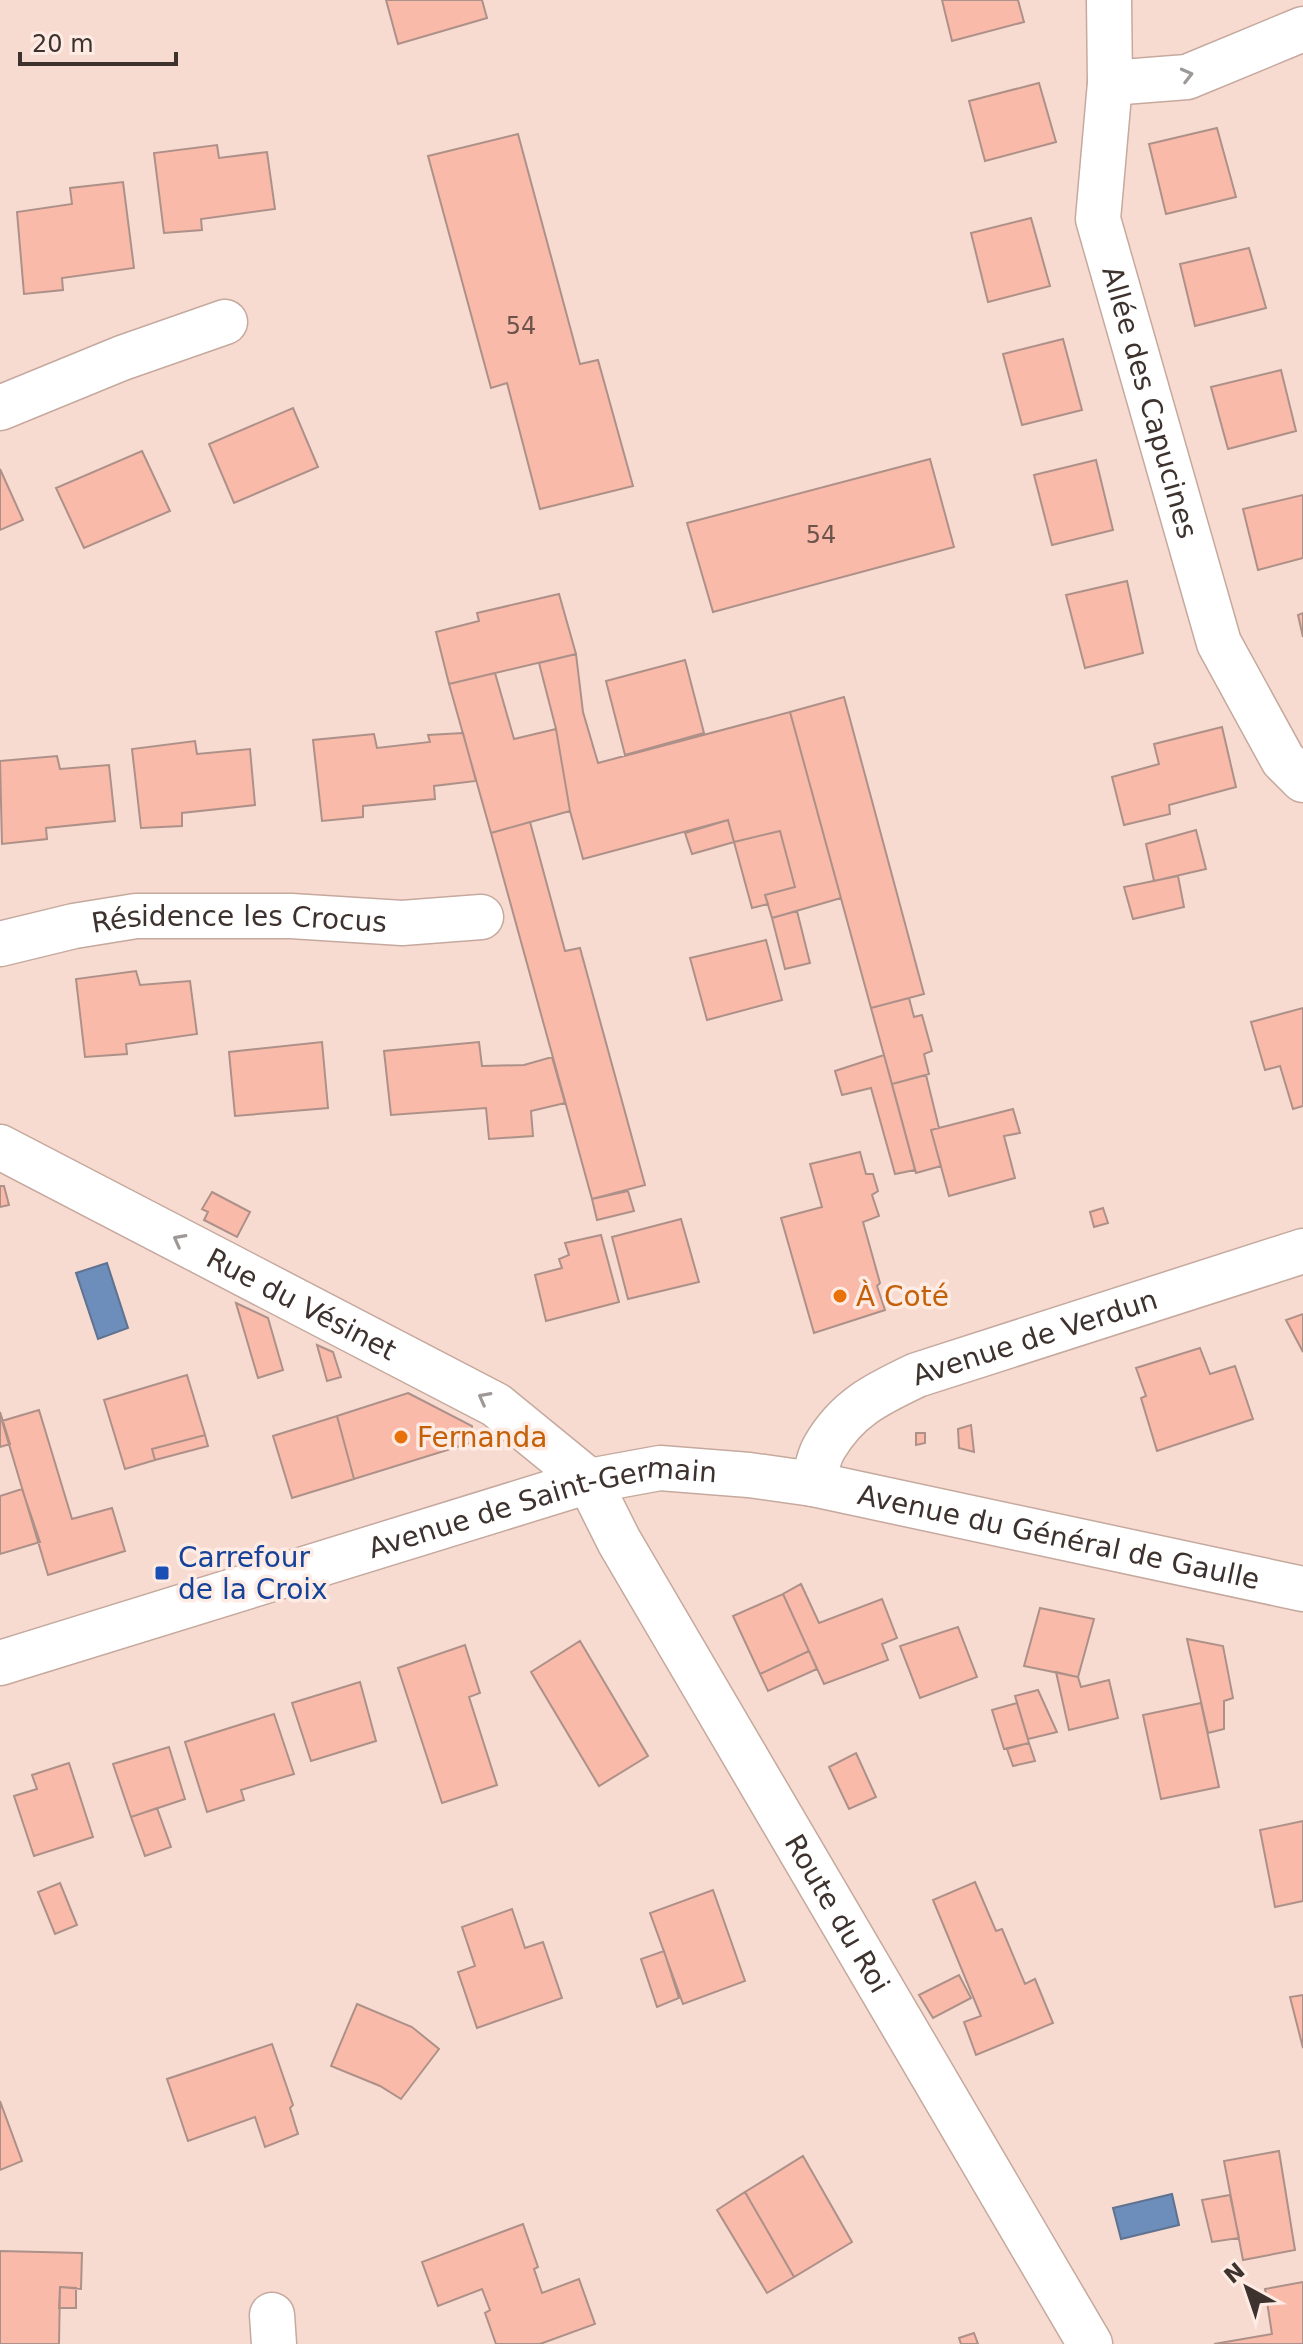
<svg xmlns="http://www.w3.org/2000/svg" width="1303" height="2344" font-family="'DejaVu Sans',sans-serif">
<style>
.water{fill:#6d8dba;stroke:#5f7290;stroke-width:2}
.building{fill:#f9baaa;stroke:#ad9189;stroke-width:2}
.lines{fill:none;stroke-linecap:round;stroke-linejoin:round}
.minor-casing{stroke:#c5a99e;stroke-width:47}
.major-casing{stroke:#c5a99e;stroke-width:47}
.minor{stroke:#fff;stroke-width:44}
.major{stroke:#fff;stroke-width:44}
.oneway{stroke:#9e9896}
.food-dot{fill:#e8710a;stroke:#fdebe4;stroke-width:3}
.transit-dot{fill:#1a4fb4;stroke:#fdebe4;stroke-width:3}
.labels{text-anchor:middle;stroke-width:7;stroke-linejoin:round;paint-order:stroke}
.number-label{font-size:24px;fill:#6c544c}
.street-label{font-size:28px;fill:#3d322d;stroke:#fdebe4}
.food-label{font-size:28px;fill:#c56008;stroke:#fdebe4;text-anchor:start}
.transit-label{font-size:28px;fill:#164399;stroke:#fdebe4;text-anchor:start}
</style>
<rect width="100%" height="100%" fill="#f8dbd0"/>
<path class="water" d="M 107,1263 L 128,1328 L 98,1339 L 76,1273 Z
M 1172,2194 L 1179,2225 L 1121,2239 L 1113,2208 Z"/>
<path class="building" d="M 386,0 L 482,0 L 487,18 L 398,44 Z
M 942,0 L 1018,0 L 1024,22 L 952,41 Z
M 1039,83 L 1056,142 L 985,161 L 969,101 Z
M 1217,128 L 1236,197 L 1166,214 L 1149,144 Z
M 518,134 L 580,364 L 598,360 L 633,486 L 540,509 L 507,383 L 491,388 L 428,156 Z
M 217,145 L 219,158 L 267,152 L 275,209 L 201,219 L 202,230 L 164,233 L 154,153 Z
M 123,182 L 134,268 L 62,278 L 63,290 L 24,294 L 17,212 L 72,204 L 70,188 Z
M 1031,218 L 1050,286 L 988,302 L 971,233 Z
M 1249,248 L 1266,308 L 1195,326 L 1180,264 Z
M 1063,339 L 1082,410 L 1022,425 L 1003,354 Z
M 1281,370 L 1296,431 L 1228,449 L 1211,387 Z
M 293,408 L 318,467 L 234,503 L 209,444 Z
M 142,451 L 170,511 L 84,548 L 56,488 Z
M 930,459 L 954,547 L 713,612 L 687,523 Z
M 1096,460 L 1113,530 L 1052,545 L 1034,475 Z
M 0,469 L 23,520 L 0,530 Z
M 1303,495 L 1303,558 L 1258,570 L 1243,509 Z
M 1127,581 L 1143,653 L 1085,668 L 1066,595 Z
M 559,594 L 576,654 L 449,684 L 436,632 L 479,621 L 477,613 Z
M 1303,613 L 1303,637 L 1298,615 Z
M 576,654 L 583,712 L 598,763 L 790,712 L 841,898 L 772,918 L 765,895 L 795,887 L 780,831 L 734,842 L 728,820 L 583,859 L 570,811 L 556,729 L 539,663 Z
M 685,660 L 704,733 L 625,755 L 606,681 Z
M 495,673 L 514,739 L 556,729 L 570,811 L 491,833 L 449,684 Z
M 844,697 L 924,994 L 871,1008 L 790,712 Z
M 1222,727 L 1236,787 L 1169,805 L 1170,814 L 1124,825 L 1112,777 L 1159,764 L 1154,744 Z
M 463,733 L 476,781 L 434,786 L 435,799 L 363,806 L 363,817 L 322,821 L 313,740 L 374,734 L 377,748 L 430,742 L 428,735 Z
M 195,741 L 197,754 L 250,749 L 255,805 L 182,813 L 182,826 L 141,828 L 132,749 Z
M 57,756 L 60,769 L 109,765 L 115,821 L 46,828 L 47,839 L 2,844 L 0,761 Z
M 728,820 L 734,842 L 692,854 L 685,833 Z
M 530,822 L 565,951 L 580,948 L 645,1185 L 592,1199 L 491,833 Z
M 1196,830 L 1206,869 L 1154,881 L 1146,844 Z
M 780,831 L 795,887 L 765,895 L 768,904 L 752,908 L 734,842 Z
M 1178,876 L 1184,907 L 1133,919 L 1124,887 Z
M 797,911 L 810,963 L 785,969 L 772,918 Z
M 766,940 L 782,1000 L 707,1020 L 690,958 Z
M 136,971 L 140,985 L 190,981 L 197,1034 L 126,1044 L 127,1054 L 85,1057 L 76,979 Z
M 909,998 L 914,1017 L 922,1015 L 932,1051 L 924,1054 L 929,1074 L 892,1084 L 871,1008 Z
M 1303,1008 L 1303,1106 L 1293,1109 L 1280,1066 L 1265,1070 L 1251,1022 Z
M 322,1042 L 328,1108 L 235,1116 L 229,1052 Z
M 479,1042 L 482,1066 L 524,1065 L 552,1057 L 565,1103 L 531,1111 L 533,1136 L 489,1139 L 486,1108 L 391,1115 L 384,1051 Z
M 884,1055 L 915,1170 L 895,1174 L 871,1088 L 842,1095 L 835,1071 Z
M 926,1075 L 939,1128 L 931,1130 L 941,1166 L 916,1173 L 892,1084 Z
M 1013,1109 L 1020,1133 L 1004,1136 L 1015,1178 L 949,1196 L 931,1130 Z
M 860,1152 L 866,1174 L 873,1174 L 878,1191 L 872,1195 L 879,1216 L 863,1222 L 880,1283 L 877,1286 L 885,1310 L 814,1333 L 781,1218 L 822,1207 L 810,1164 Z
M 0,1186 L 4,1186 L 9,1205 L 0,1207 Z
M 628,1191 L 634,1211 L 597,1220 L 592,1199 Z
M 212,1192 L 250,1212 L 237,1237 L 204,1220 L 208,1212 L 202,1209 Z
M 1103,1208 L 1108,1223 L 1094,1227 L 1090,1212 Z
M 681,1219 L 699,1282 L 628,1299 L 612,1237 Z
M 601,1235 L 619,1302 L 546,1321 L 535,1275 L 562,1268 L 559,1259 L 569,1255 L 565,1243 Z
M 236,1303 L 268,1318 L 283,1370 L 258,1378 Z
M 1303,1314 L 1303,1352 L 1286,1320 Z
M 317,1345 L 333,1352 L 341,1377 L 327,1381 Z
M 1200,1348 L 1210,1374 L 1235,1366 L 1253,1419 L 1157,1451 L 1141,1398 L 1146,1396 L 1136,1368 Z
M 187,1375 L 205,1435 L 152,1449 L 155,1460 L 125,1469 L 104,1400 Z
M 408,1393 L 472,1426 L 470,1443 L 354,1479 L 337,1416 Z
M 39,1410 L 72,1519 L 112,1508 L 125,1551 L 48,1575 L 2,1421 Z
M 0,1412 L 10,1444 L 0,1447 Z
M 337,1416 L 354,1479 L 292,1498 L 273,1436 Z
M 971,1425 L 974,1452 L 959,1448 L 958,1429 Z
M 916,1433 L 925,1433 L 925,1443 L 916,1445 Z
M 205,1435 L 208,1446 L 155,1460 L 152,1449 Z
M 22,1489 L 40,1542 L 0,1554 L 0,1496 Z
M 801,1584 L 819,1623 L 882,1599 L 897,1638 L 882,1644 L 888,1660 L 824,1684 L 783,1594 Z
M 783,1594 L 809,1651 L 760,1674 L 733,1616 Z
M 1040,1608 L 1094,1619 L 1078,1677 L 1024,1666 Z
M 958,1627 L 977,1677 L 920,1698 L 900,1646 Z
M 1187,1639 L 1223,1646 L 1233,1698 L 1224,1701 L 1224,1729 L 1208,1733 Z
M 580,1641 L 648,1756 L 599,1786 L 531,1672 Z
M 465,1645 L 480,1693 L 469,1697 L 497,1785 L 442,1803 L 398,1668 Z
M 809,1651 L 817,1669 L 768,1691 L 760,1674 Z
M 1056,1672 L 1078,1677 L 1081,1687 L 1109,1680 L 1118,1718 L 1069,1730 Z
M 360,1682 L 376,1741 L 311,1761 L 292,1703 Z
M 1038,1690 L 1057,1732 L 1028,1739 L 1015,1696 Z
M 1017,1703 L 1029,1743 L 1004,1749 L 992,1710 Z
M 1201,1703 L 1219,1787 L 1161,1799 L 1143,1715 Z
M 274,1714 L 294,1774 L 241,1790 L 244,1800 L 207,1812 L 185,1742 Z
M 1029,1743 L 1035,1761 L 1013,1766 L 1007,1749 Z
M 169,1747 L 185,1799 L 131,1817 L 113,1764 Z
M 856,1753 L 876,1797 L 849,1809 L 829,1767 Z
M 69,1763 L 93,1837 L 34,1856 L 14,1796 L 37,1789 L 32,1775 Z
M 157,1808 L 171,1847 L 145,1856 L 131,1817 Z
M 1303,1821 L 1303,1901 L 1275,1907 L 1260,1830 Z
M 975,1882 L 996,1931 L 1002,1929 L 1025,1984 L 1035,1979 L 1053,2023 L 976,2055 L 964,2022 L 981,2016 L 933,1900 Z
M 60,1883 L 77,1925 L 55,1934 L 38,1892 Z
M 713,1890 L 745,1981 L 683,2004 L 650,1913 Z
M 512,1909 L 525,1948 L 543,1942 L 562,1998 L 477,2028 L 458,1972 L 475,1966 L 462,1927 Z
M 664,1951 L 679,1998 L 657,2007 L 641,1959 Z
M 959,1975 L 971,1998 L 933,2018 L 919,1995 Z
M 1303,1995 L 1303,2048 L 1290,1997 Z
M 357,2004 L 412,2027 L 439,2049 L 401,2099 L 380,2086 L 331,2066 Z
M 272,2044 L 293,2105 L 290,2108 L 298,2134 L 265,2147 L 255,2117 L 188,2141 L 167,2079 Z
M 0,2101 L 22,2161 L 0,2170 Z
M 1279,2151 L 1295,2250 L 1243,2260 L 1224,2161 Z
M 803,2156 L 852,2242 L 794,2277 L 745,2192 Z
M 745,2192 L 794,2277 L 767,2293 L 717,2210 Z
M 1230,2195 L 1239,2238 L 1212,2242 L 1202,2200 Z
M 523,2224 L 538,2267 L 534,2269 L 542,2293 L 579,2279 L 595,2324 L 540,2344 L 496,2344 L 485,2313 L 490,2310 L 482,2289 L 438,2306 L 422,2262 Z
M 0,2251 L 82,2253 L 81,2289 L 60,2287 L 59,2344 L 0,2344 Z
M 1303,2282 L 1303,2344 L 1214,2344 L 1272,2334 L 1265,2289 Z
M 60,2287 L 76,2288 L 76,2308 L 59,2308 Z
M 974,2333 L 978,2344 L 961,2344 L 959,2338 Z"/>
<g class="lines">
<defs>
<g id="minor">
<path id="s1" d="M 1109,0 L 1110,83 L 1098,219 L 1219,643 L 1283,760 L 1303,780"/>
<path d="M 1110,83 L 1187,77 L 1303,29"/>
<path d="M 0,408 L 122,358 L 225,322"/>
<path id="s2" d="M 0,944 L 74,926 L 136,916 L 291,916 L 402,923 L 481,917"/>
<path id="s3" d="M 0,1147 L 496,1405 L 589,1481 L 619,1541 L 1090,2344"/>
<path id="s4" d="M 813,1484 C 816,1473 818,1458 824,1448 C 847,1408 877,1394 917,1375 L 1303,1251"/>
<path d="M 272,2315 L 274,2344"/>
</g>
<g id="major">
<path id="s5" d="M 0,1663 L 589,1481 L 660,1468 L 749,1475 L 813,1484 L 1303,1589"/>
</g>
</defs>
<use href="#minor" class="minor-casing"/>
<use href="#major" class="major-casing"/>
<use href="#minor" class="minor"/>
<use href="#major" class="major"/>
</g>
<defs><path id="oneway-chevron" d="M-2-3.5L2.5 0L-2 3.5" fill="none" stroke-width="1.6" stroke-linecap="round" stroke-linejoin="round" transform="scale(2)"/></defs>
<g class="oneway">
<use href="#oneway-chevron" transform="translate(1187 75) rotate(-14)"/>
<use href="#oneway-chevron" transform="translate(179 1240) rotate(-152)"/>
<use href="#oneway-chevron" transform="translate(484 1398) rotate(-152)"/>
</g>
<g class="food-dot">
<circle cx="840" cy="1296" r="8"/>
<circle cx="401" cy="1437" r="8"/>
</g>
<rect class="transit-dot" x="154" y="1565" width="16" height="16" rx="4"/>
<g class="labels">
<g class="number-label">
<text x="521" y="334">54</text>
<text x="821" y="543">54</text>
</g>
<g class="street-label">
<text dy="10" stroke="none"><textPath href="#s1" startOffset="410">Allée des Capucines</textPath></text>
<text dy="10" stroke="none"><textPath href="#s2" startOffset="242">Résidence les Crocus</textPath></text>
<text dy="10" stroke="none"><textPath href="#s3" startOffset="340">Rue du Vésinet</textPath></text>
<text dy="10" stroke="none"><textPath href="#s4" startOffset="282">Avenue de Verdun</textPath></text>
<text dy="10" stroke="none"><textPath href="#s5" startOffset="566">Avenue de Saint-Germain</textPath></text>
<text dy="10" stroke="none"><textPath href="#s5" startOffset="1094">Avenue du Général de Gaulle</textPath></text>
<text dy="10" stroke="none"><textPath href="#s3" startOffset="1178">Route du Roi</textPath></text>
</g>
<g class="food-label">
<text x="856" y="1306">À Coté</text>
<text x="417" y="1447">Fernanda</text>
</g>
<g class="transit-label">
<text x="178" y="1567">Carrefour<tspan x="178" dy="32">de la Croix</tspan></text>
</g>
</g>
<g transform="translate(1247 2288) rotate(320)" stroke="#fdebe4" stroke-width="6" paint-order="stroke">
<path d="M0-6L14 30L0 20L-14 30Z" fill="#3d322d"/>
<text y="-12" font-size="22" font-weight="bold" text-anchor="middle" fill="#3d322d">N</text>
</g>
<path d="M20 52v12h156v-12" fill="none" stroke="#3d322d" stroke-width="4"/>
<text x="32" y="52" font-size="24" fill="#3d322d" stroke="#fdebe4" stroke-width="6" paint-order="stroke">20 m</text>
</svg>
